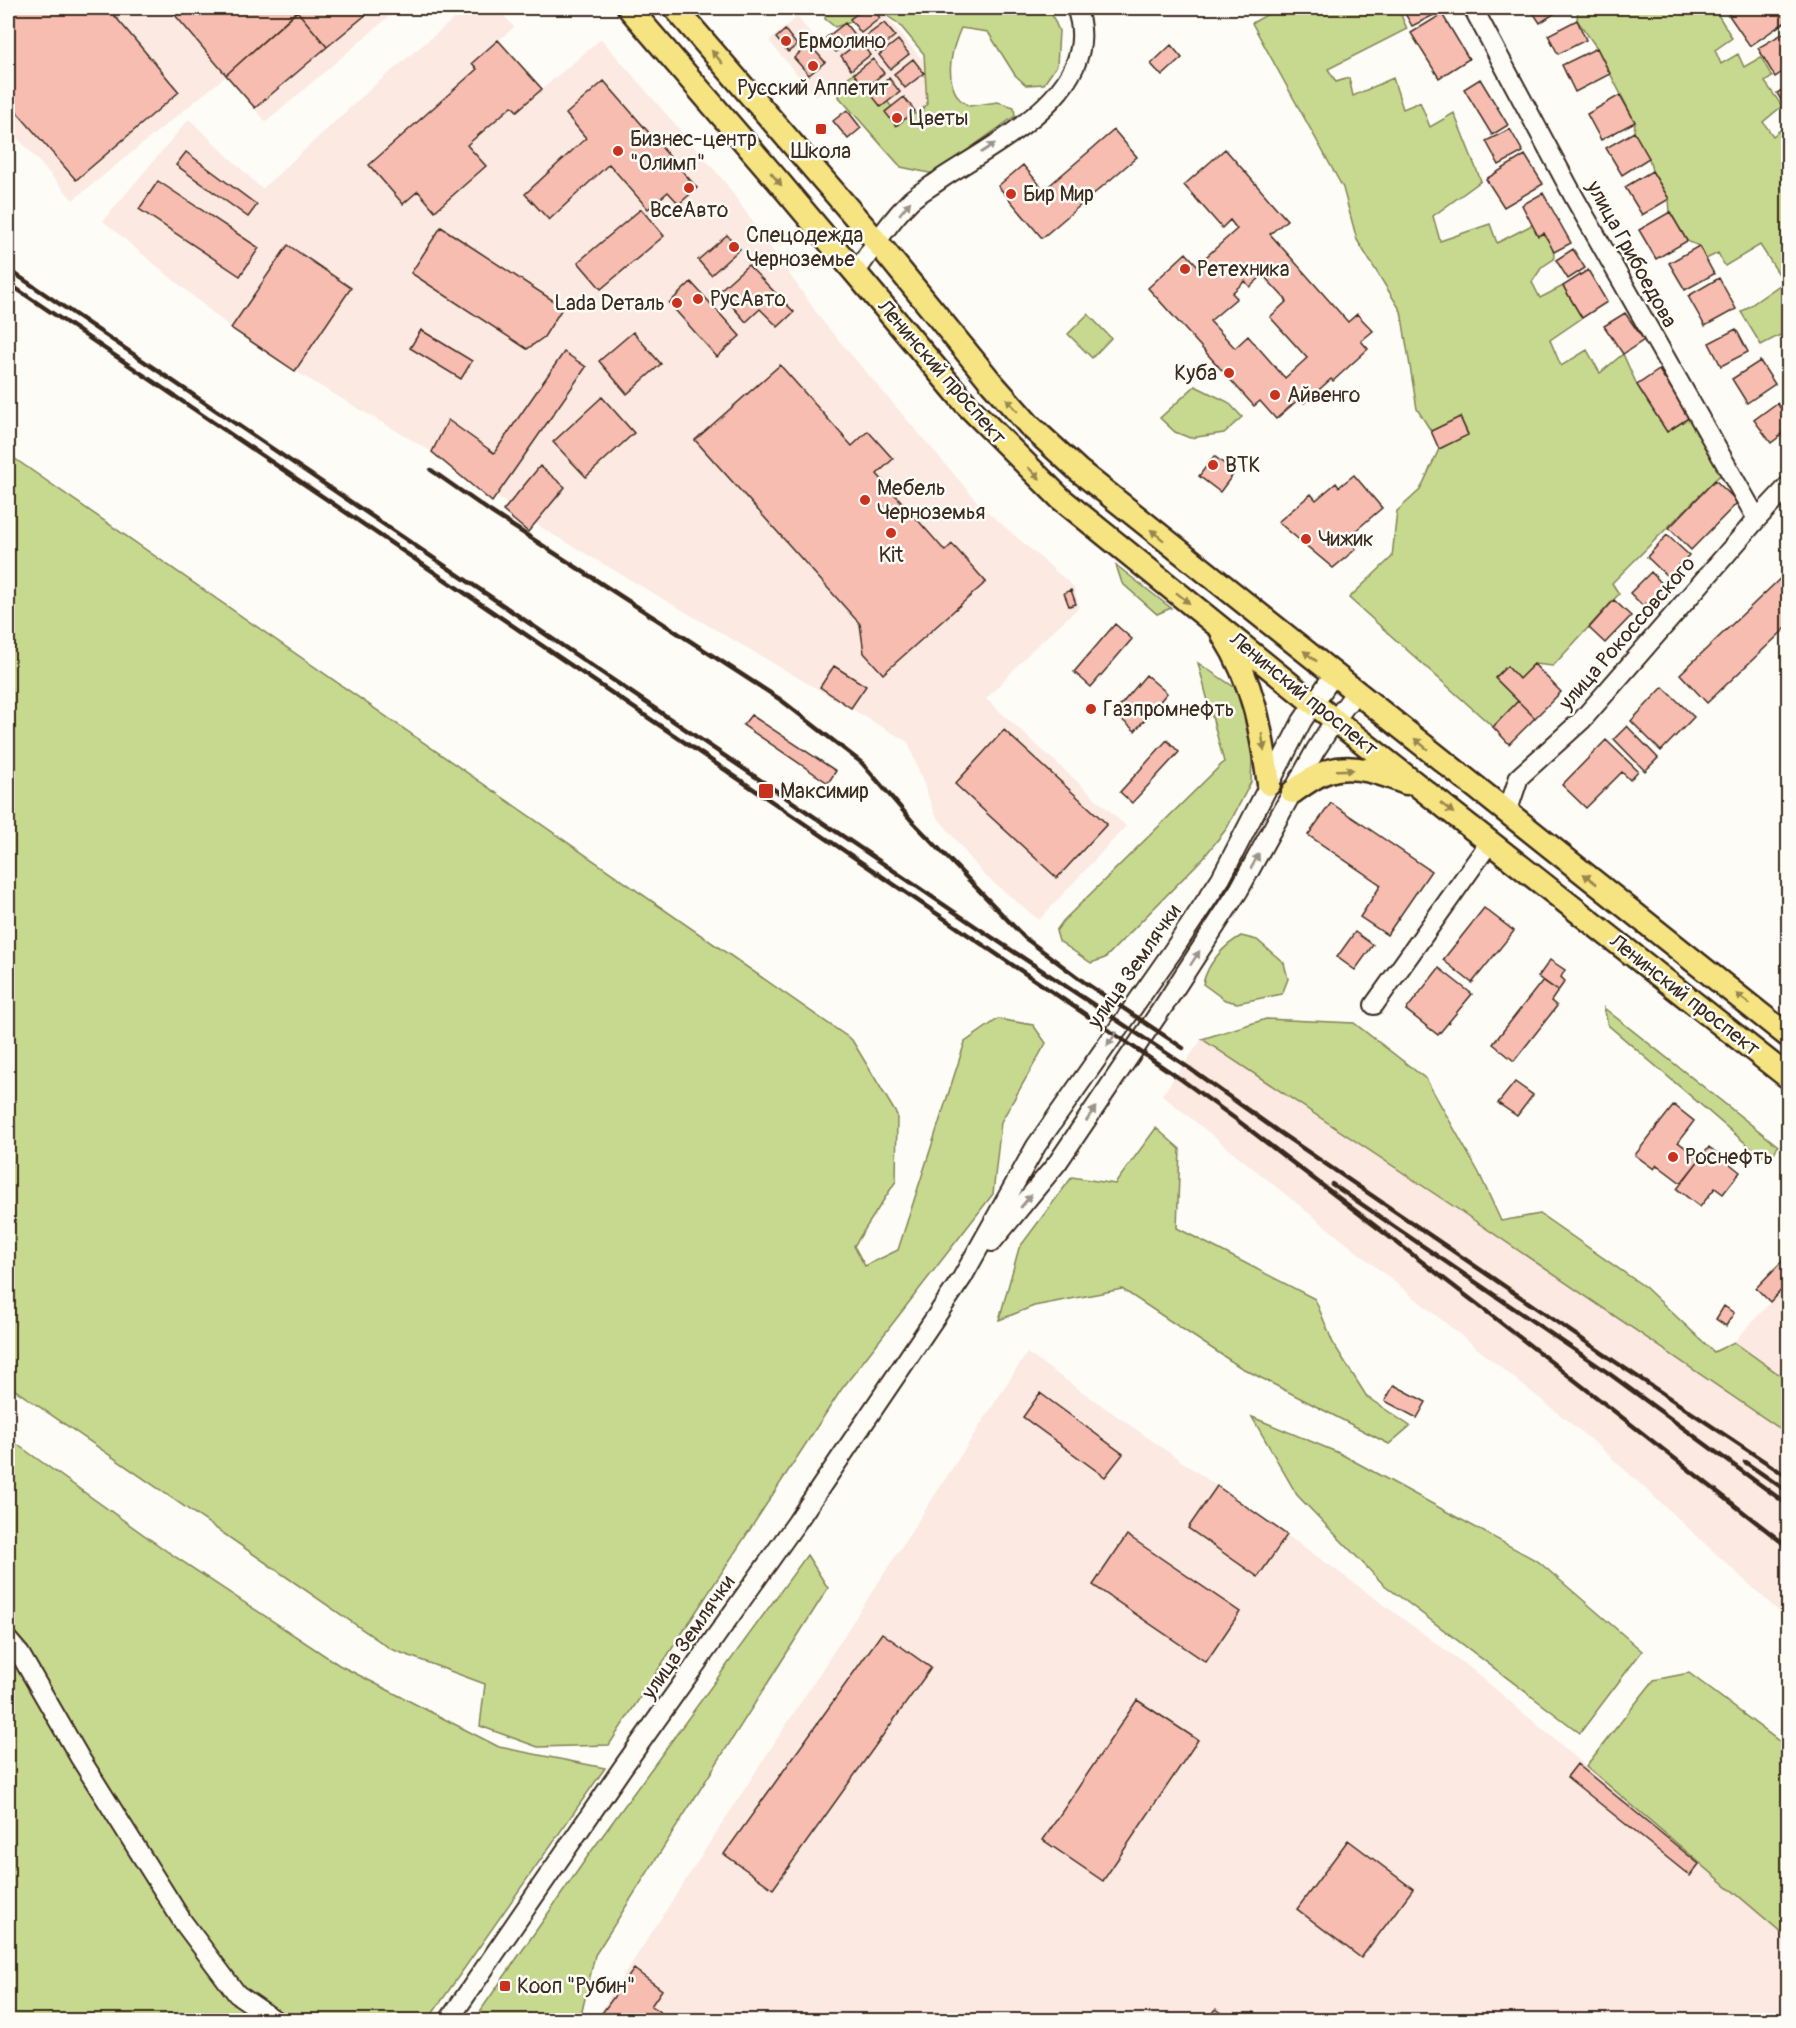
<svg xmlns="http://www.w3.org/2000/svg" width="1796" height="2028" font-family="Pangolin,sans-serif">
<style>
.built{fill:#fbe9e2}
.green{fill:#c7d98e;stroke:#818256;stroke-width:1.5}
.building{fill:#f7bdb0;stroke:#3b2a1e;stroke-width:1.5;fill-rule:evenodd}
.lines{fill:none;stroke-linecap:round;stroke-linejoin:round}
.minor-casing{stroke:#3b2a1e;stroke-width:22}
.major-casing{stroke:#3b2a1e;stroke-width:27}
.minor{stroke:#fdfcf7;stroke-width:18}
.major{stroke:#f6e381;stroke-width:22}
.rail{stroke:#3b2a1e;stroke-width:4.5}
.oneway{fill:#988650}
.oneway2{fill:#9c938a}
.poi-dot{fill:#c8321e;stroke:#fdfcf7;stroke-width:2}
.labels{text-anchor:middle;stroke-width:5;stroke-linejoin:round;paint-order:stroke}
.poi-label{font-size:21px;fill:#3b2a1e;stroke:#fdfcf7;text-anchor:start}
.street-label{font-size:21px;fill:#3b2a1e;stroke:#fdfcf7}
</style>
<rect width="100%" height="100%" fill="#fdfcf7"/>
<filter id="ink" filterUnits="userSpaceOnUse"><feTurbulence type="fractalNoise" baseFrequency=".0167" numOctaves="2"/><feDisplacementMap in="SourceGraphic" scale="12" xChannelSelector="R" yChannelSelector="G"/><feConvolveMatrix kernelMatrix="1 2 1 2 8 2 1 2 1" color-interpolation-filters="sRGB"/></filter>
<g filter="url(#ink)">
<path class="built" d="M 8,8 L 399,8 L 266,122 L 226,76 L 73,200 L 8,127 Z
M 467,8 L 497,8 L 514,27 L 499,40 L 542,89 L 601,39 L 724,181 L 823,322 L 982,507 L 1074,587 L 1079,607 L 1033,649 L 986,699 L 1126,826 L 1039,920 L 983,874 L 935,814 L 908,742 L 547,531 L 432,452 L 295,371 L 231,328 L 103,221 L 189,119 L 262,189 L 376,84 Z
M 879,8 L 954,98 L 887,154 L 830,86 L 816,97 L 769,41 L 797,17 L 826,52 Z
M 1202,1039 L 1424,1186 L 1788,1434 L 1788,1620 L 1600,1447 L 1162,1095 Z
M 1788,1283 L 1788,1381 L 1734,1342 Z
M 1027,1353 L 1332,1567 L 1474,1671 L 1788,1938 L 1788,2020 L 595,2020 Z"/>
<path class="green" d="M 826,8 L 1049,8 L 1059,31 L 1057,65 L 1044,84 L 1026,85 L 1015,75 L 988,32 L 961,28 C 952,48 944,77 958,97 C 960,101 966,103 969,106 L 998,102 L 1014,107 L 1015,116 L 934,174 L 901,167 L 839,97 L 843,81 L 855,72 L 868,77 L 894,110 L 906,117 L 920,112 L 927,104 L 924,54 L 899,24 L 877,9 L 851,22 L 835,27 L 825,19 Z
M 1279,8 L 1398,8 L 1407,29 L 1328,69 L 1336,82 L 1349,78 L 1353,96 L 1393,78 L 1403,109 L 1420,102 L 1430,127 L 1454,113 L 1481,181 L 1433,216 L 1440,241 L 1490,224 L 1497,243 L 1532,225 C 1543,233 1555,244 1554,259 L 1542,267 L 1532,282 L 1540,298 L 1563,286 L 1582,318 L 1550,340 L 1561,366 L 1587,350 L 1600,373 L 1623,354 L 1637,385 L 1667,432 L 1690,417 L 1722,473 L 1612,583 L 1619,594 L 1553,666 L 1534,664 L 1519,679 L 1507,666 L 1495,678 L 1518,701 L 1493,727 L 1349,598 L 1392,557 L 1397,511 L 1420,490 L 1439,449 L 1468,434 L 1460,417 L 1431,431 L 1417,409 L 1401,311 L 1357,240 L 1343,188 L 1252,23 Z
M 1578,8 L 1714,8 L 1732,38 L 1715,50 L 1721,64 L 1738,54 L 1744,67 L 1761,57 L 1772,77 L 1765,82 L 1782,106 L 1763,122 L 1773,136 L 1784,127 L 1788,134 L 1788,331 L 1761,345 L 1741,312 L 1784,282 L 1760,245 L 1725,266 L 1718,253 L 1706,259 L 1699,246 L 1687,241 L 1670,212 L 1669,199 L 1652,171 L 1649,158 L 1634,132 L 1635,122 L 1597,48 L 1577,20 Z
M 1088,314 L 1111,338 L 1092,358 L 1068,334 Z
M 1195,386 L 1228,402 L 1242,417 L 1224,433 L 1190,438 L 1175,432 L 1160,418 Z
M 8,454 L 852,1040 L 897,1115 L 896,1181 L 854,1246 L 865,1266 L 898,1250 L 965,1042 L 998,1019 L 1033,1025 L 1046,1043 L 1001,1122 L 993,1194 L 841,1390 L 609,1745 L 538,1747 L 480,1726 L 485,1684 L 391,1649 L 8,1385 Z
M 1116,565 L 1171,608 L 1157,614 L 1122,583 Z
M 1198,663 L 1240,691 L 1253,738 L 1251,782 L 1227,828 L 1204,857 L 1105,958 L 1091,963 L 1059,941 L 1056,931 L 1063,921 L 1224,762 Z
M 1241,936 L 1257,940 L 1284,963 L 1288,979 L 1282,994 L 1237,1003 L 1225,1000 L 1203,984 C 1207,964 1223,946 1241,936 Z
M 1604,1008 L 1778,1146 L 1774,1153 L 1767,1157 L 1757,1153 L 1608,1025 Z
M 1266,1019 L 1354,1023 L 1426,1079 L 1479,1173 L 1501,1221 L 1540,1214 L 1645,1287 L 1714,1352 L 1734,1342 L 1788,1381 L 1788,1434 L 1459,1210 L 1202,1039 Z
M 1156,1128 L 1180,1149 L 1177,1228 L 1315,1299 L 1333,1343 L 1367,1397 L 1410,1426 L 1389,1444 L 1240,1367 L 1122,1289 L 1034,1306 L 999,1320 L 1019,1248 L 1072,1177 L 1115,1184 Z
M 1252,1417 L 1339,1453 L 1539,1562 L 1642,1651 L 1580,1733 L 1383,1584 L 1297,1495 Z
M 8,1438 L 168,1552 L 339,1665 L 499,1747 L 605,1768 L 428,2020 L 8,2020 Z
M 807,1555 L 828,1588 L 595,1955 L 580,2020 L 474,2020 L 590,1853 Z
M 1689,1673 L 1788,1748 L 1788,1938 L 1586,1766 L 1654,1680 Z"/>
<path class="building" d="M 8,8 L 108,8 L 179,92 L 76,180 L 8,102 Z
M 169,8 L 301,8 L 226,75 Z
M 301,8 L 374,8 L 327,47 L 297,11 Z
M 865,8 L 872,8 L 880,18 L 861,33 L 850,19 Z
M 1402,8 L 1438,8 L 1440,12 L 1412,26 Z
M 1530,8 L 1563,8 L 1540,23 Z
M 1731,8 L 1780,8 L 1788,20 L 1750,46 L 1726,11 Z
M 297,11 L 327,47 L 255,108 L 226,75 Z
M 1442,14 L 1469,59 L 1439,78 L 1411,33 Z
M 1577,20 L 1586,40 L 1558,54 L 1548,35 Z
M 845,23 L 856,37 L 836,52 L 826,38 Z
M 884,23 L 895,36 L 876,51 L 865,37 Z
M 785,30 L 797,45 L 788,52 L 776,38 Z
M 1787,31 L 1788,34 L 1788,72 L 1787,69 L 1775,77 L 1758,48 Z
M 498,40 L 542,89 L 517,111 L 512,106 L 467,145 L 486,166 L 435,211 L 418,191 L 403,204 L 369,165 L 477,69 L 472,63 Z
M 898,40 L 909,54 L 890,69 L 879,55 Z
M 860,41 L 870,55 L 851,70 L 841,56 Z
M 809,44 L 825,62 L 809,75 L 794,58 Z
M 1171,45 L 1182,58 L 1162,76 L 1151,64 Z
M 1597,48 L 1610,74 L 1575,92 L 1562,65 Z
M 873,59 L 884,73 L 865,88 L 854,74 Z
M 913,59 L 924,73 L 905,88 L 894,74 Z
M 889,78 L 900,92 L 881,107 L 870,93 Z
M 1480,79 L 1508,125 L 1492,135 L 1464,89 Z
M 604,81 L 697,188 L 679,204 L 668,192 L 648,209 L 609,164 L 549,220 L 525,194 L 586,138 L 566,114 Z
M 1788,86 L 1788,112 L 1777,93 Z
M 1620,95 L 1635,122 L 1601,140 L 1587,114 Z
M 904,97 L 915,111 L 896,126 L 885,112 Z
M 847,110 L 861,128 L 848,139 L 833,121 Z
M 1510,129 L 1523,152 L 1499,165 L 1486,141 Z
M 1114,130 L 1137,157 L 1042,238 L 998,186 L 1023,165 L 1044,190 Z
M 1634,132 L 1649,158 L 1622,175 L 1606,148 Z
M 1225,149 L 1287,220 L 1270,234 L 1348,322 L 1357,314 L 1373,331 L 1361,341 L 1368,349 L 1333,381 L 1331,379 L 1304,403 L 1300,398 L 1276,419 L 1260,401 L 1254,406 L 1148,288 L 1186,253 L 1197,265 L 1237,229 L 1230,220 L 1222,228 L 1184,185 ZM 1263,275 L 1287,301 L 1270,317 L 1307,358 L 1285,378 L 1248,336 L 1235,348 L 1210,321 L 1237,298 L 1232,293 L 1245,281 L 1250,287 Z
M 186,152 L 257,205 L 248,217 L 176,165 Z
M 1525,155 L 1543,184 L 1504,207 L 1486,179 Z
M 1652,171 L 1669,199 L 1642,215 L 1625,187 Z
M 158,181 L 259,248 L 240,276 L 139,209 Z
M 1543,193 L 1571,243 L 1554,252 L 1544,233 L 1538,236 L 1522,205 Z
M 641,209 L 664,236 L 601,289 L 578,262 Z
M 1670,212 L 1687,241 L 1656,259 L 1639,230 Z
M 441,227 L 563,307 L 544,337 L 527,349 L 411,273 Z
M 727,235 L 740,249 L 711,275 L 698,260 Z
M 288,245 L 351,288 L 295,371 L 231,328 Z
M 1699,246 L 1714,274 L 1685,290 L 1669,263 Z
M 1573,249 L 1585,268 L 1568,279 L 1556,260 Z
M 748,265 L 794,312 L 778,327 L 760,309 L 746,322 L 719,291 Z
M 1588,270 L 1607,302 L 1582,318 L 1563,286 Z
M 1719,278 L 1736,309 L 1705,326 L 1688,296 Z
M 691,282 L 740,336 L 717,357 L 669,303 Z
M 1625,313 L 1644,340 L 1623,354 L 1604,326 Z
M 1736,329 L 1748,352 L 1721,366 L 1709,343 Z
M 421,330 L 472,361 L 461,379 L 410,348 Z
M 633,332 L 661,364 L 627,394 L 599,361 Z
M 564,352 L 586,367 L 492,502 L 432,452 L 448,420 L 494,453 Z
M 1760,361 L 1775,384 L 1747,403 L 1732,379 Z
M 780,365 L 852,446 L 868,431 L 893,459 L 877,474 L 945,551 L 952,544 L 986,582 L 883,674 L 864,653 L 860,624 L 695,440 Z
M 1659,370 L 1690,417 L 1667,432 L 1637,385 Z
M 602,397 L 634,433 L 586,477 L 553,442 Z
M 1777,403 L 1788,419 L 1788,430 L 1771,443 L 1754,420 Z
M 1460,417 L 1468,435 L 1439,449 L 1431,431 Z
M 1214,456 L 1235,472 L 1220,492 L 1199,476 Z
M 540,466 L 565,487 L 528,532 L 503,511 Z
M 1354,475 L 1382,508 L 1347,538 L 1356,549 L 1333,568 L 1278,522 L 1311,494 L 1316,500 L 1336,483 L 1339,487 Z
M 1715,480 L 1738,502 L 1691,550 L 1669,528 Z
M 1667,535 L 1689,555 L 1668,577 L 1647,557 Z
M 1788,571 L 1788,626 L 1707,703 L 1680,674 Z
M 1651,572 L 1671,593 L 1653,611 L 1646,603 L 1643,606 L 1630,593 Z
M 1071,590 L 1076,604 L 1069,606 L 1064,593 Z
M 1614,600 L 1631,616 L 1605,643 L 1589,628 Z
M 1115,624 L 1132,639 L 1091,687 L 1074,672 Z
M 1534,664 L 1561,692 L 1535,718 L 1495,678 L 1507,666 L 1519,679 Z
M 834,666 L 866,686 L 851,708 L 820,687 Z
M 1146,675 L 1167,693 L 1135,731 L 1114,713 Z
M 1663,687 L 1694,717 L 1661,751 L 1631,721 Z
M 1518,701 L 1535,718 L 1509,744 L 1493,727 Z
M 751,715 L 836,771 L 828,783 L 743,725 Z
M 1627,726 L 1658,758 L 1645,771 L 1614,739 Z
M 1004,730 L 1107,824 L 1057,878 L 955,784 Z
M 1167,740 L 1179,752 L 1132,803 L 1120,792 Z
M 1606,740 L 1638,771 L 1630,780 L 1622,772 L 1586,808 L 1562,785 Z
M 1331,803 L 1431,871 L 1387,935 L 1360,917 L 1381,885 L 1308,835 Z
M 1484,908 L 1514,931 L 1472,983 L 1443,960 Z
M 1355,932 L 1373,945 L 1355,970 L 1337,957 Z
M 1550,960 L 1565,970 L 1561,977 L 1565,981 L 1558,991 L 1538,977 Z
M 1439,968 L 1472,994 L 1438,1035 L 1406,1010 Z
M 1543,980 L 1558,991 L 1551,1001 L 1557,1006 L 1514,1061 L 1493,1044 Z
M 1515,1082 L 1533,1095 L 1517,1116 L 1498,1103 Z
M 1674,1105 L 1694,1121 L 1678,1142 L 1700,1159 L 1681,1183 L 1657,1165 L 1654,1169 L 1635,1155 Z
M 1709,1147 L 1740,1172 L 1723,1194 L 1715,1188 L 1700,1207 L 1677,1189 Z
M 1788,1255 L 1788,1283 L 1770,1302 L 1756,1288 Z
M 1724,1306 L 1734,1313 L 1726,1326 L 1716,1319 Z
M 1394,1385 L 1426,1402 L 1417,1418 L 1385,1401 Z
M 1040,1393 L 1123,1454 L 1105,1477 L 1023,1417 Z
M 1217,1486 L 1287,1535 L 1258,1577 L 1188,1528 Z
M 1127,1535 L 1240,1612 L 1206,1662 L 1093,1585 Z
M 882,1633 L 931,1668 L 773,1889 L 724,1854 Z
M 1137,1700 L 1198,1740 L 1103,1881 L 1043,1840 Z
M 1577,1764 L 1699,1864 L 1690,1876 L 1567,1777 Z
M 1348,1840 L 1413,1889 L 1361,1958 L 1297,1909 Z
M 634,1969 L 662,1990 L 651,2006 L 672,2020 L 597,2020 Z
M 1216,2009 L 1232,2020 L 1208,2020 Z
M 1254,2012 L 1265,2020 L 1248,2020 Z"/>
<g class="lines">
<defs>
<path id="minor" d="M 1473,8 L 1574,197 L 1757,519
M 856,272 C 873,247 890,221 911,200 C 920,192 932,186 941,179 C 995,143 1107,89 1076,8
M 1507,813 L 1519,777 L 1582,720 L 1757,519 L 1788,486
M 1374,1005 L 1490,842
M 992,1242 L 1058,1162 L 1165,1004 L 1239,890 L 1315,751 L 1335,720 L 1356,692
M 8,1640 L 20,1654 L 80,1758 L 183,1922 L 237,1994 L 275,2020
M 449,2020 L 623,1767 L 797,1522 L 962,1278 L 1036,1146 L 1172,952 L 1221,878 L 1302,721 L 1334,674"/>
<path id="major" d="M 629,8 L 779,182 L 966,404 L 1060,498 L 1313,703 L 1788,1077
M 675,8 L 877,242 L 991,382 L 1029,425 L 1078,470 L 1788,1036
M 1223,635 C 1254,683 1261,730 1269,784
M 1293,792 C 1304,784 1316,775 1329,771 C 1354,763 1383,774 1406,783"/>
</defs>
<use href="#minor" class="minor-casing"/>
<use href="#major" class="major-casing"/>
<use href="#minor" class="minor"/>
<use href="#major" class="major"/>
<path class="rail" d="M 8,269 L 978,928 L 1189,1068 L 1276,1130 L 1614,1361 L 1788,1477
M 8,283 L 1182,1080 L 1237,1120 L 1477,1304 L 1788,1547
M 431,470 L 491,512 L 781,700 L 862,763 L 912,821 L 1025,938 L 1084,982 L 1183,1048
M 1332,1184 L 1607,1372 L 1788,1505
M 1745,1462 L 1788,1492"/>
</g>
<defs><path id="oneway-solid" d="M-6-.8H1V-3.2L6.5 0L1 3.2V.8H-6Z" transform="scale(1.5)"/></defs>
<g class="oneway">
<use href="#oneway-solid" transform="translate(717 57) rotate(-130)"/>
<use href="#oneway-solid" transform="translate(776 179) rotate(50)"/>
<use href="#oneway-solid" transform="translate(1012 405) rotate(-131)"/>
<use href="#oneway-solid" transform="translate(1034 473) rotate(44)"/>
<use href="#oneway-solid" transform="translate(1157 535) rotate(-141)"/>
<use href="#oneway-solid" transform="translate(1183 598) rotate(39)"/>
<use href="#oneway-solid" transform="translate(1310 656) rotate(-142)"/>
<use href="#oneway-solid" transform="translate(1263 742) rotate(81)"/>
<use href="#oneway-solid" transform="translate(1421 744) rotate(-141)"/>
<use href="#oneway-solid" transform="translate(1345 770) rotate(-2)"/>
<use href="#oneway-solid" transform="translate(1447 808) rotate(38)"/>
<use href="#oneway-solid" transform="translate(1590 879) rotate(-142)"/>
<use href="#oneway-solid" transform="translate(1743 999) rotate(-142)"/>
</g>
<g class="oneway2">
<use href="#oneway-solid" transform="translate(988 148) rotate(-34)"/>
<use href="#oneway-solid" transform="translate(905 208) rotate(-50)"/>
<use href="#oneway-solid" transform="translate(1255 861) rotate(-61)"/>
<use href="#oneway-solid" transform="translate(1195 958) rotate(-57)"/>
<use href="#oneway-solid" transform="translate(1112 1039) rotate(125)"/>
<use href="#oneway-solid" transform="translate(1091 1114) rotate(-56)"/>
<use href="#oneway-solid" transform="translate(1026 1201) rotate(-50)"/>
</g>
</g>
<g class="poi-dot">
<circle cx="786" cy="41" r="6"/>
<circle cx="813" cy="66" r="6"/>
<circle cx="897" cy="118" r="6"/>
<rect x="815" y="123" width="12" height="12" rx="3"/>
<circle cx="618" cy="151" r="6"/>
<circle cx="689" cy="188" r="6"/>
<circle cx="1011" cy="194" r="6"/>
<circle cx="734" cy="247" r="6"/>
<circle cx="1185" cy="269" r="6"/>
<circle cx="698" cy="299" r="6"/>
<circle cx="677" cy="303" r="6"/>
<circle cx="1229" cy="373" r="6"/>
<circle cx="1275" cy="395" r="6"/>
<circle cx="1213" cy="465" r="6"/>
<circle cx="865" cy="500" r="6"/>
<circle cx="891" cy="533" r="6"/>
<circle cx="1306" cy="539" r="6"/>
<circle cx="1091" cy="709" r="6"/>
<rect x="758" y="783" width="16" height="16" rx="3"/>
<circle cx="1673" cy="1157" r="6"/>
<rect x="499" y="1980" width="12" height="12" rx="3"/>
</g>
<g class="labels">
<g class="poi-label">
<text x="798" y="48">Ермолино</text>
<text x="813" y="95" text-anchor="middle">Русский Аппетит</text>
<text x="909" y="125">Цветы</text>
<text x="630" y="146">Бизнес-центр<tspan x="630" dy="24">"Олимп"</tspan></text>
<text x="821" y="158" text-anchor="middle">Школа</text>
<text x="1023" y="201">Бир Мир</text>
<text x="689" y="217" text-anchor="middle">ВсеАвто</text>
<text x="746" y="242">Спецодежда<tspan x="746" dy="24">Черноземье</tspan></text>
<text x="1197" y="276">Ретехника</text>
<text x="710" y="306">РусАвто</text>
<text x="665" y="310" text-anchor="end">Lada Dеталь</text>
<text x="1217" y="380" text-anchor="end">Куба</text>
<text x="1287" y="402">Айвенго</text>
<text x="1225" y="472">ВТК</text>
<text x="877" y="495">Мебель<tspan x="877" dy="24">Черноземья</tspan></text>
<text x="1318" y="546">Чижик</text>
<text x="891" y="562" text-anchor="middle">Kit</text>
<text x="1103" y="716">Газпромнефть</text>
<text x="780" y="798">Максимир</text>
<text x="1685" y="1164">Роснефть</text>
<text x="517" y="1993">Кооп "Рубин"</text>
</g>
<g class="street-label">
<text transform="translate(1632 254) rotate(61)" y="7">улица Грибоедова</text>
<text transform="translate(942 372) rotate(49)" y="7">Ленинский проспект</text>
<text transform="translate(1627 633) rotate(-49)" y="7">улица Рокоссовского</text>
<text transform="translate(1304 694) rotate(39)" y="7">Ленинский проспект</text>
<text transform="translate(1134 966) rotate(-55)" y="7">улица Землячки</text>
<text transform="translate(1685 995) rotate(38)" y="7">Ленинский проспект</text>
<text transform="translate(688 1637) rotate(-55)" y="7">улица Землячки</text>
</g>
</g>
<rect width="1796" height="2028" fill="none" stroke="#fdfcf7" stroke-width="30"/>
<rect x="15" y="15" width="1766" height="1998" fill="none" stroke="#3b2a1e" stroke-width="2" filter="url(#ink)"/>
</svg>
